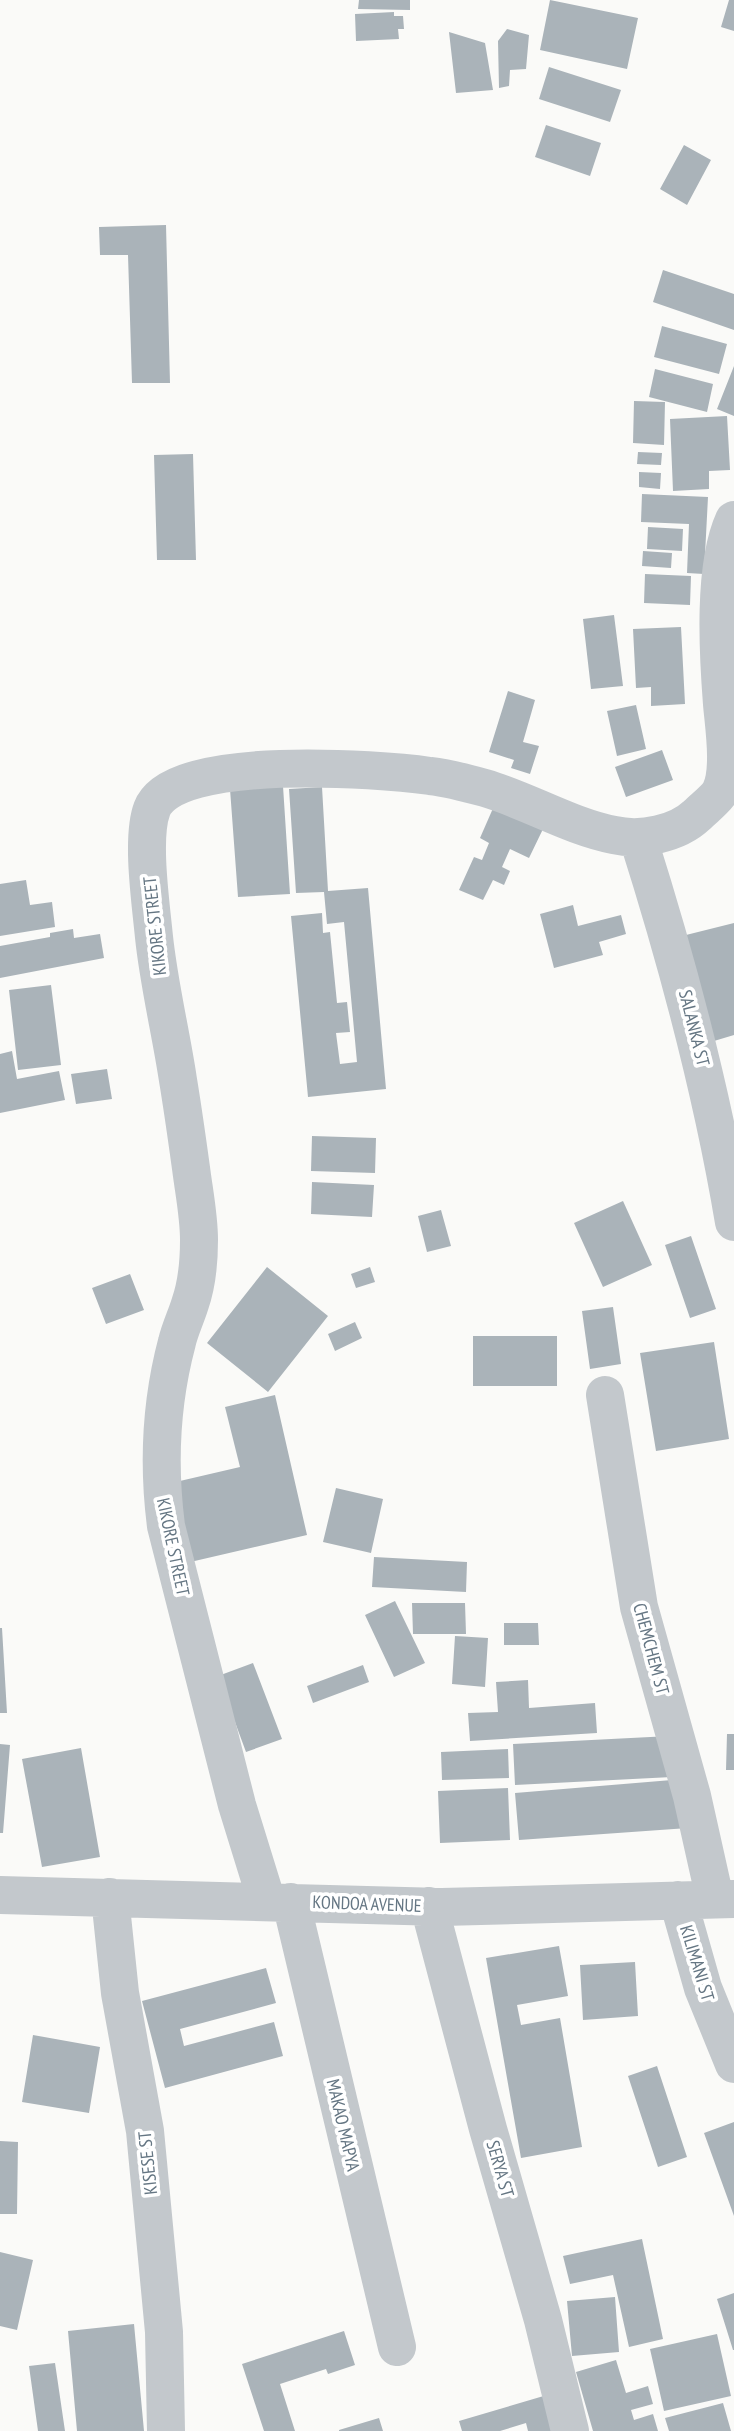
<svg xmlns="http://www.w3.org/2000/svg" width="734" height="2431" font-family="'PT Sans Narrow',sans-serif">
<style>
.building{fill:#aab3b9}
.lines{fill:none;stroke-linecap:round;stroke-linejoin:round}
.street{stroke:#c3c8cc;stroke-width:38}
.labels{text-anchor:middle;stroke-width:7;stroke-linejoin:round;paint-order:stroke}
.street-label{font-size:18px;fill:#657683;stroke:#fff}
</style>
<rect width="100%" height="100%" fill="#fafaf8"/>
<path class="building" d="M 359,0 L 410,0 L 410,10 L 358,9 Z
M 550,0 L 638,18 L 627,69 L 540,50 Z
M 729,0 L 734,0 L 734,31 L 721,27 Z
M 394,12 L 394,16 L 403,16 L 404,29 L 398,29 L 399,39 L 356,41 L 355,14 Z
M 507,29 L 529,35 L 526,69 L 510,70 L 509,86 L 499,88 L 498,41 Z
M 449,32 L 485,43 L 493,90 L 456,93 Z
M 549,67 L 621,90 L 610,122 L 539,99 Z
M 546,125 L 601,143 L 590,176 L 535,157 Z
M 684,145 L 711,160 L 687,205 L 660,189 Z
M 166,225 L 170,383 L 132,383 L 128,255 L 100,255 L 99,227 Z
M 663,270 L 734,294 L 734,330 L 653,302 Z
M 662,326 L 727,344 L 719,374 L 654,357 Z
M 734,366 L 734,416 L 717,409 Z
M 655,369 L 713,384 L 707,412 L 649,397 Z
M 634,401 L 665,402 L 664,445 L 633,443 Z
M 727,416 L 730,470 L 709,471 L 709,489 L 673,491 L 670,419 Z
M 638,452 L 662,453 L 661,465 L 637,464 Z
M 193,454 L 196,560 L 157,560 L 154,455 Z
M 639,472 L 661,473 L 660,489 L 639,487 Z
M 642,494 L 708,497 L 704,574 L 687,573 L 689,524 L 641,522 Z
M 648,527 L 683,529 L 682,551 L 647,549 Z
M 643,551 L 672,553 L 671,568 L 642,566 Z
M 645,574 L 691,576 L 690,605 L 644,603 Z
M 614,615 L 623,686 L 591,689 L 583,619 Z
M 681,627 L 685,704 L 651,706 L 651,687 L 636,688 L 633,629 Z
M 508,691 L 535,700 L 523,742 L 539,746 L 530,774 L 511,768 L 514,760 L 489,752 Z
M 636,705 L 646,749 L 617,756 L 607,711 Z
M 662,750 L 673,780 L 626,797 L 615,767 Z
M 283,786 L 290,894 L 238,897 L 230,789 Z
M 322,787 L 328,891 L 368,888 L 386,1089 L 308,1097 L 291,916 L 322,913 L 323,933 L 330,932 L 337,1003 L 347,1002 L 350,1032 L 336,1033 L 340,1064 L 357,1062 L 344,922 L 327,924 L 324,892 L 296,893 L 289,789 Z
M 494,806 L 543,829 L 529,858 L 510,849 L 502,867 L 510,871 L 504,885 L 493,880 L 483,900 L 459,890 L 474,857 L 482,860 L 489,843 L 480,838 Z
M 26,880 L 30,905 L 52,902 L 55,927 L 0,936 L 0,884 Z
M 573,905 L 578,926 L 621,915 L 626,934 L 599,942 L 603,955 L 554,968 L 540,914 Z
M 734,923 L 734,1035 L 714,1041 L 686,935 Z
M 73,929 L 74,938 L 100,934 L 104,958 L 0,978 L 0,946 L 50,937 L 50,933 Z
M 51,985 L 61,1065 L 18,1070 L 9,990 Z
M 12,1051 L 17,1079 L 59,1071 L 65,1100 L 0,1113 L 0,1054 Z
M 107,1069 L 112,1099 L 76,1104 L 71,1074 Z
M 312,1136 L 376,1138 L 375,1173 L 311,1171 Z
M 312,1182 L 374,1185 L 372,1217 L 311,1214 Z
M 623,1201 L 652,1265 L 603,1287 L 574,1223 Z
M 441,1210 L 451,1246 L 427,1252 L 418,1216 Z
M 691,1236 L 716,1309 L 690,1318 L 665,1245 Z
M 267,1267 L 328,1316 L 268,1392 L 207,1343 Z
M 370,1267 L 375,1282 L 356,1288 L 351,1274 Z
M 130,1274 L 144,1310 L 106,1324 L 92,1288 Z
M 613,1307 L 621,1364 L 590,1369 L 582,1311 Z
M 355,1322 L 362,1338 L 335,1351 L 328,1334 Z
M 473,1336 L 557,1336 L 557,1386 L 473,1386 Z
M 714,1342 L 729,1439 L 656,1451 L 640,1353 Z
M 275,1395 L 307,1535 L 186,1563 L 167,1484 L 240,1467 L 225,1407 Z
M 336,1488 L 383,1499 L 371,1553 L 323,1542 Z
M 374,1557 L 467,1562 L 466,1592 L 372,1587 Z
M 395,1601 L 425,1663 L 394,1677 L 365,1615 Z
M 412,1603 L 465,1603 L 466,1634 L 413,1634 Z
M 504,1623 L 538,1623 L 539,1645 L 504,1645 Z
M 0,1628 L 2,1628 L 7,1713 L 0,1713 Z
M 455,1636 L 488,1638 L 485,1687 L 452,1684 Z
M 253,1663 L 282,1739 L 246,1752 L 218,1676 Z
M 363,1665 L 369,1682 L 313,1703 L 307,1686 Z
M 528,1680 L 529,1708 L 595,1703 L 597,1733 L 470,1741 L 468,1713 L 498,1712 L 496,1682 Z
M 727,1734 L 734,1734 L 734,1770 L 726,1770 Z
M 670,1736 L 672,1777 L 515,1785 L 513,1744 Z
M 0,1744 L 10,1745 L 3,1833 L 0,1833 Z
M 81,1748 L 100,1857 L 42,1867 L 22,1759 Z
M 508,1749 L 509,1778 L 442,1780 L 441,1752 Z
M 684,1779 L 688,1828 L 519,1840 L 515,1793 Z
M 508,1788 L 510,1840 L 440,1843 L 438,1791 Z
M 559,1946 L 568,1996 L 517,2005 L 521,2025 L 560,2018 L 582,2147 L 521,2158 L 486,1958 Z
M 635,1962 L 638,2016 L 583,2020 L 580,1965 Z
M 266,1968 L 276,2003 L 180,2029 L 184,2046 L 274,2022 L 283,2056 L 165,2088 L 142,2001 Z
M 33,2035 L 100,2047 L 89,2113 L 22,2102 Z
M 657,2066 L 687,2157 L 658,2167 L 628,2076 Z
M 734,2122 L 734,2216 L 704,2133 Z
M 0,2141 L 18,2142 L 17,2214 L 0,2214 Z
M 642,2239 L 663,2339 L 629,2347 L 613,2275 L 570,2284 L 563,2256 Z
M 0,2252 L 33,2260 L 17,2330 L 0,2326 Z
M 734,2293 L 734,2350 L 733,2350 L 717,2299 Z
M 615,2297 L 619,2352 L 572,2356 L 567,2301 Z
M 134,2324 L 144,2431 L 77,2431 L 68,2331 Z
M 344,2331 L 355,2365 L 328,2374 L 326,2369 L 280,2384 L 295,2431 L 264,2431 L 242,2364 Z
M 717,2334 L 731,2396 L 664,2411 L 650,2349 Z
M 616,2360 L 626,2393 L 648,2386 L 653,2404 L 631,2410 L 634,2420 L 653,2414 L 658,2431 L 593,2431 L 576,2372 Z
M 55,2363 L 65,2431 L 38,2431 L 29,2366 Z
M 547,2395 L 558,2431 L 528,2431 L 526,2423 L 500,2431 L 462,2431 L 459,2421 Z
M 723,2403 L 731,2431 L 669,2431 L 665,2418 Z
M 379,2418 L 383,2431 L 339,2431 L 339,2430 Z"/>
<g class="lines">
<path class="street" d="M 638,838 C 678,964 712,1091 734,1222
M 605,1395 L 639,1607 L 692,1796 L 715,1899
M 0,1895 L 442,1907 L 734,1899
M 110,1897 L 120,1993 L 145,2131 L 164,2332 L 166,2431
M 678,1900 L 703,1988 L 734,2064
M 267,1902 L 237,1805 L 166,1526 C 158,1464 161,1402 177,1342 C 180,1329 186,1317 190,1304 C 197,1284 199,1261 199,1240 C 199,1216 194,1192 191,1168 C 187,1139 183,1110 178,1080 C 171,1033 159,985 154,937 C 151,905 141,838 152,809 C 173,753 380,769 430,776 C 448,778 467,783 485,788 C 529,801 569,826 614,835 C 641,841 677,834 697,815 C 704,808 715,800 720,792 C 731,771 724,727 722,704 C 718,653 713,566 734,520
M 291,1902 L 397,2347
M 429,1906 L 488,2129 L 543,2320 L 570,2431"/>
</g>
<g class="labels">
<g class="street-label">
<text transform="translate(155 926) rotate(-96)" y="6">KIKORE STREET</text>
<text transform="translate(694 1028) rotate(76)" y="6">SALANKA ST</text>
<text transform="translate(173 1547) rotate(78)" y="6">KIKORE STREET</text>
<text transform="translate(651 1649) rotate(75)" y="6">CHEMCHEM ST</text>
<text transform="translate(367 1904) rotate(2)" y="6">KONDOA AVENUE</text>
<text transform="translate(697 1963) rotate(73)" y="6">KILIMANI ST</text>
<text transform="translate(343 2125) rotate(77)" y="6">MAKAO MAPYA</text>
<text transform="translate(148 2163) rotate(-96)" y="6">KISESE ST</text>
<text transform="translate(500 2169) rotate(74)" y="6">SERYA ST</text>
</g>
</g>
</svg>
